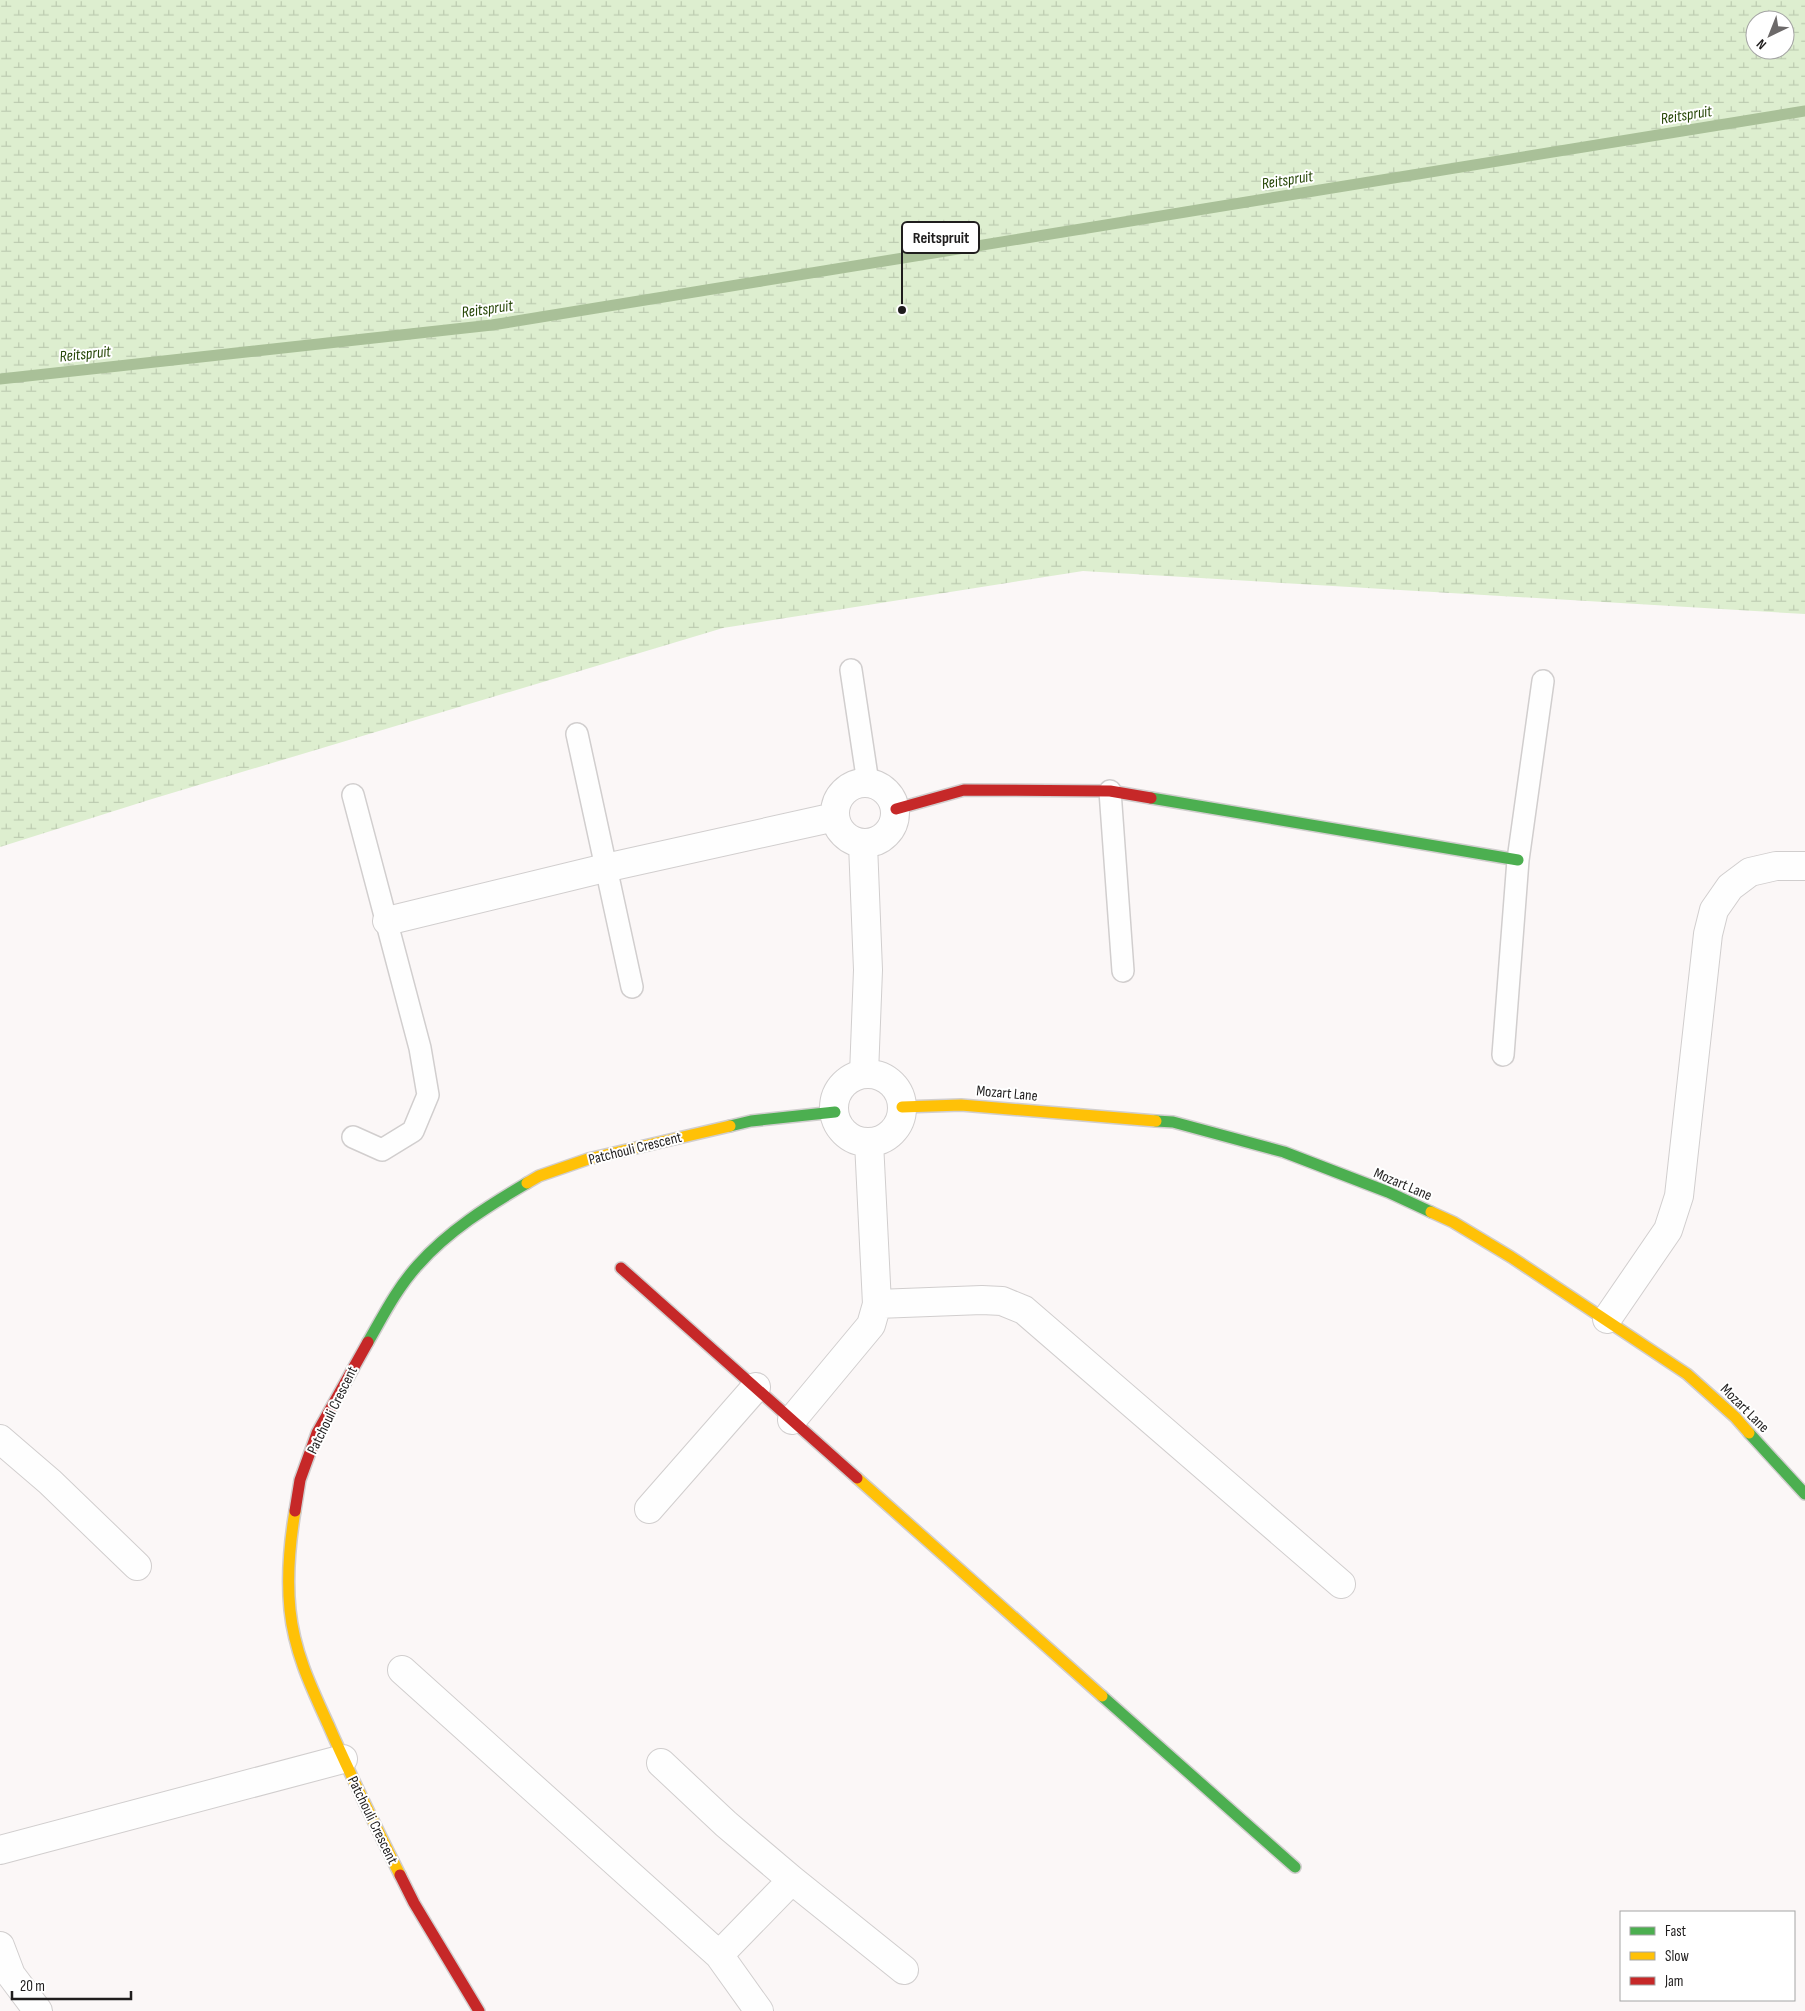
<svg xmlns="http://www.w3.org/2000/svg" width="1805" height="2011" font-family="'Sofia Sans Condensed',sans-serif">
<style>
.wetland{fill:url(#wetland-marsh);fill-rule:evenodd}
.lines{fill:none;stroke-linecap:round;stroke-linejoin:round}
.stream{stroke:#a9c098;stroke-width:11}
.lane-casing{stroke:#d1cece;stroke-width:24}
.street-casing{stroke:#d1cece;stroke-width:30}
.fast-casing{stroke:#d1cece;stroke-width:14}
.slow-casing{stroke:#d1cece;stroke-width:14}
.jam-casing{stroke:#d1cece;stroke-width:14}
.lane{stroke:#fefefe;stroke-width:21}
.street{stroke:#fefefe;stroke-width:28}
.fast{stroke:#4caf50;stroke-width:11}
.slow{stroke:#ffc107;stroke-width:11}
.jam{stroke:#c62828;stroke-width:11}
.labels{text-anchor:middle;stroke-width:4;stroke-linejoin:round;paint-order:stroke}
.street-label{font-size:15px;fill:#1f1d1d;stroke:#fff}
.water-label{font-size:16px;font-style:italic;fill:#264607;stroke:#fff}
.leader{fill:none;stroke:#1f1d1d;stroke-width:2}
.callout-dot{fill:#1f1d1d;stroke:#fff;stroke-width:2}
.callout{fill:#fff;stroke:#1f1d1d;stroke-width:2}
.callout-label{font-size:16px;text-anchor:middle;font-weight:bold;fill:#1f1d1d}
</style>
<defs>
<pattern id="wetland-marsh" width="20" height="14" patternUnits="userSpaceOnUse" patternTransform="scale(1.25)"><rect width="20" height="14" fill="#ddeecf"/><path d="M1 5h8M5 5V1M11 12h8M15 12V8" fill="none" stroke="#bdccb1"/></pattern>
</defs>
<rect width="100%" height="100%" fill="#fbf7f7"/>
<path class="wetland" d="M 0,0 L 1805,0 L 1805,614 L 1083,571 L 723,628 L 152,799 L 0,847 ZM 1755,20 L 1785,20 L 1785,50 L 1755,50 Z"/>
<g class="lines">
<path class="stream" d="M 0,379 L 492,325 L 1805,111"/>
<defs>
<path id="lane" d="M 851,670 L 868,783
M 577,734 L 632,987
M 1110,791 L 1123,971
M 1503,1055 L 1518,860 L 1543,681
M 353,1137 L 382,1150 L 413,1131 L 428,1095 L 420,1048 L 353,795"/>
<path id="street" d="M835 813a30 30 0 1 1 60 0a30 30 0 1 1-60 0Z
M 863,844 L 868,970 L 864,1074
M 387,921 L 605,868 L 835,817
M834 1108a34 34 0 1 1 68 0a34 34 0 1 1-68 0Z
M 877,1304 L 982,1300 L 1002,1301 L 1024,1310 L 1341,1584
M 1607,1319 L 1668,1230 L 1679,1196 L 1708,934 L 1714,910 L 1730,887 L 1750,872 L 1776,866 L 1805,866
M 792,1420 L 871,1325 L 877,1304 L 869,1142
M 0,1439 L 50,1482 L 137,1566
M 649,1509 L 756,1387
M 402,1670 L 719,1955 L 759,2011
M 661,1763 L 726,1824 L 792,1880 L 904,1970
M 0,1850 L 343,1759
M 0,1946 L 11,1975 L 38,2011
M 719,1955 L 792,1880"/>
<path id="fast" d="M 1151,798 L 1518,860
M 1156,1121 L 1173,1122 L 1284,1152 L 1388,1192 L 1431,1212
M 730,1126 L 751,1121 L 835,1112
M 368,1342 C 383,1316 397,1288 418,1265 C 448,1231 488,1206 527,1183
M 1749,1433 L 1805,1494
M 1102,1696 L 1295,1867"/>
<path id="slow" d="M 902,1107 L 961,1105 L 1156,1121
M 527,1183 L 539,1176 L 588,1159 L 730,1126
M 1431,1212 L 1453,1222 L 1511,1257 L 1687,1374 L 1735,1417 L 1749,1433
M 857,1478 L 1102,1696
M 295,1511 C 290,1541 287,1580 290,1610 C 294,1651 311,1687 328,1724 C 350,1775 375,1825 400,1875"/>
<path id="jam" d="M 896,809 L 964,790 L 1110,791 L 1151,798
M 621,1268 L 857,1478
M 295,1511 L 300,1480 L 317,1433 L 368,1342
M 400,1875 L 414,1903 L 479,2011"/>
</defs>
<use href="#lane" class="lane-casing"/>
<use href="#street" class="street-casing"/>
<use href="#fast" class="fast-casing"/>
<use href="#slow" class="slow-casing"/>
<use href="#jam" class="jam-casing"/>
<use href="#lane" class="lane"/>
<use href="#street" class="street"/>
<use href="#fast" class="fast"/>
<use href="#slow" class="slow"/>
<use href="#jam" class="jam"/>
</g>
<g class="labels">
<g class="street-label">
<text transform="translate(1007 1093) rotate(5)" y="5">Mozart Lane</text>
<text transform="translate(635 1148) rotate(-14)" y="5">Patchouli Crescent</text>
<text transform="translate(1403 1184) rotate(23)" y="5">Mozart Lane</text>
<text transform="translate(1745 1408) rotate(45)" y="5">Mozart Lane</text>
<text transform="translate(332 1410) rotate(-64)" y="5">Patchouli Crescent</text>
<text transform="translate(373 1820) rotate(64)" y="5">Patchouli Crescent</text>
</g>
<g class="water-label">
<text transform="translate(1686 114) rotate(-9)" y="6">Reitspruit</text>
<text transform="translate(1287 179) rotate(-9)" y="6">Reitspruit</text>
<text transform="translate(487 308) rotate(-8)" y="6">Reitspruit</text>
<text transform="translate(85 353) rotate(-6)" y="6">Reitspruit</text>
</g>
</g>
<path class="leader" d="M902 310L902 237"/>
<circle class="callout-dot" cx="902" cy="310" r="5"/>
<rect class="callout" x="902" y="222" width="77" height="31" rx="5"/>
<g class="callout-label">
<text x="941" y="243">Reitspruit</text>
</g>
<rect x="1620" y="1911" width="175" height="90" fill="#ffffff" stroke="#a5a5a5"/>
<rect x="1630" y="1927" width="25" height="8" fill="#4caf50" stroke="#a5a5a5"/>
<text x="1665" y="1936" font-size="15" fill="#1f1d1d">Fast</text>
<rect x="1630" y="1952" width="25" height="8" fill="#ffc107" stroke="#a5a5a5"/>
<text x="1665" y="1961" font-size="15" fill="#1f1d1d">Slow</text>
<rect x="1630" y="1977" width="25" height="8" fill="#c62828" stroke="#a5a5a5"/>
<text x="1665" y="1986" font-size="15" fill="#1f1d1d">Jam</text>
<g transform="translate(1770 35) rotate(223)"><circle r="24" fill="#ffffff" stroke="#a5a5a5"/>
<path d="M0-4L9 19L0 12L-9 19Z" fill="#6c6969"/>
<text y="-8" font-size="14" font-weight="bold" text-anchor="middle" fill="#1f1d1d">N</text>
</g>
<path d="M12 1991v8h119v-8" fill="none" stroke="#1f1d1d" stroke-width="2.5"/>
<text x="20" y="1991" font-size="15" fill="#1f1d1d" stroke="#ffffff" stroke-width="4" paint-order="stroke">20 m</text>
</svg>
